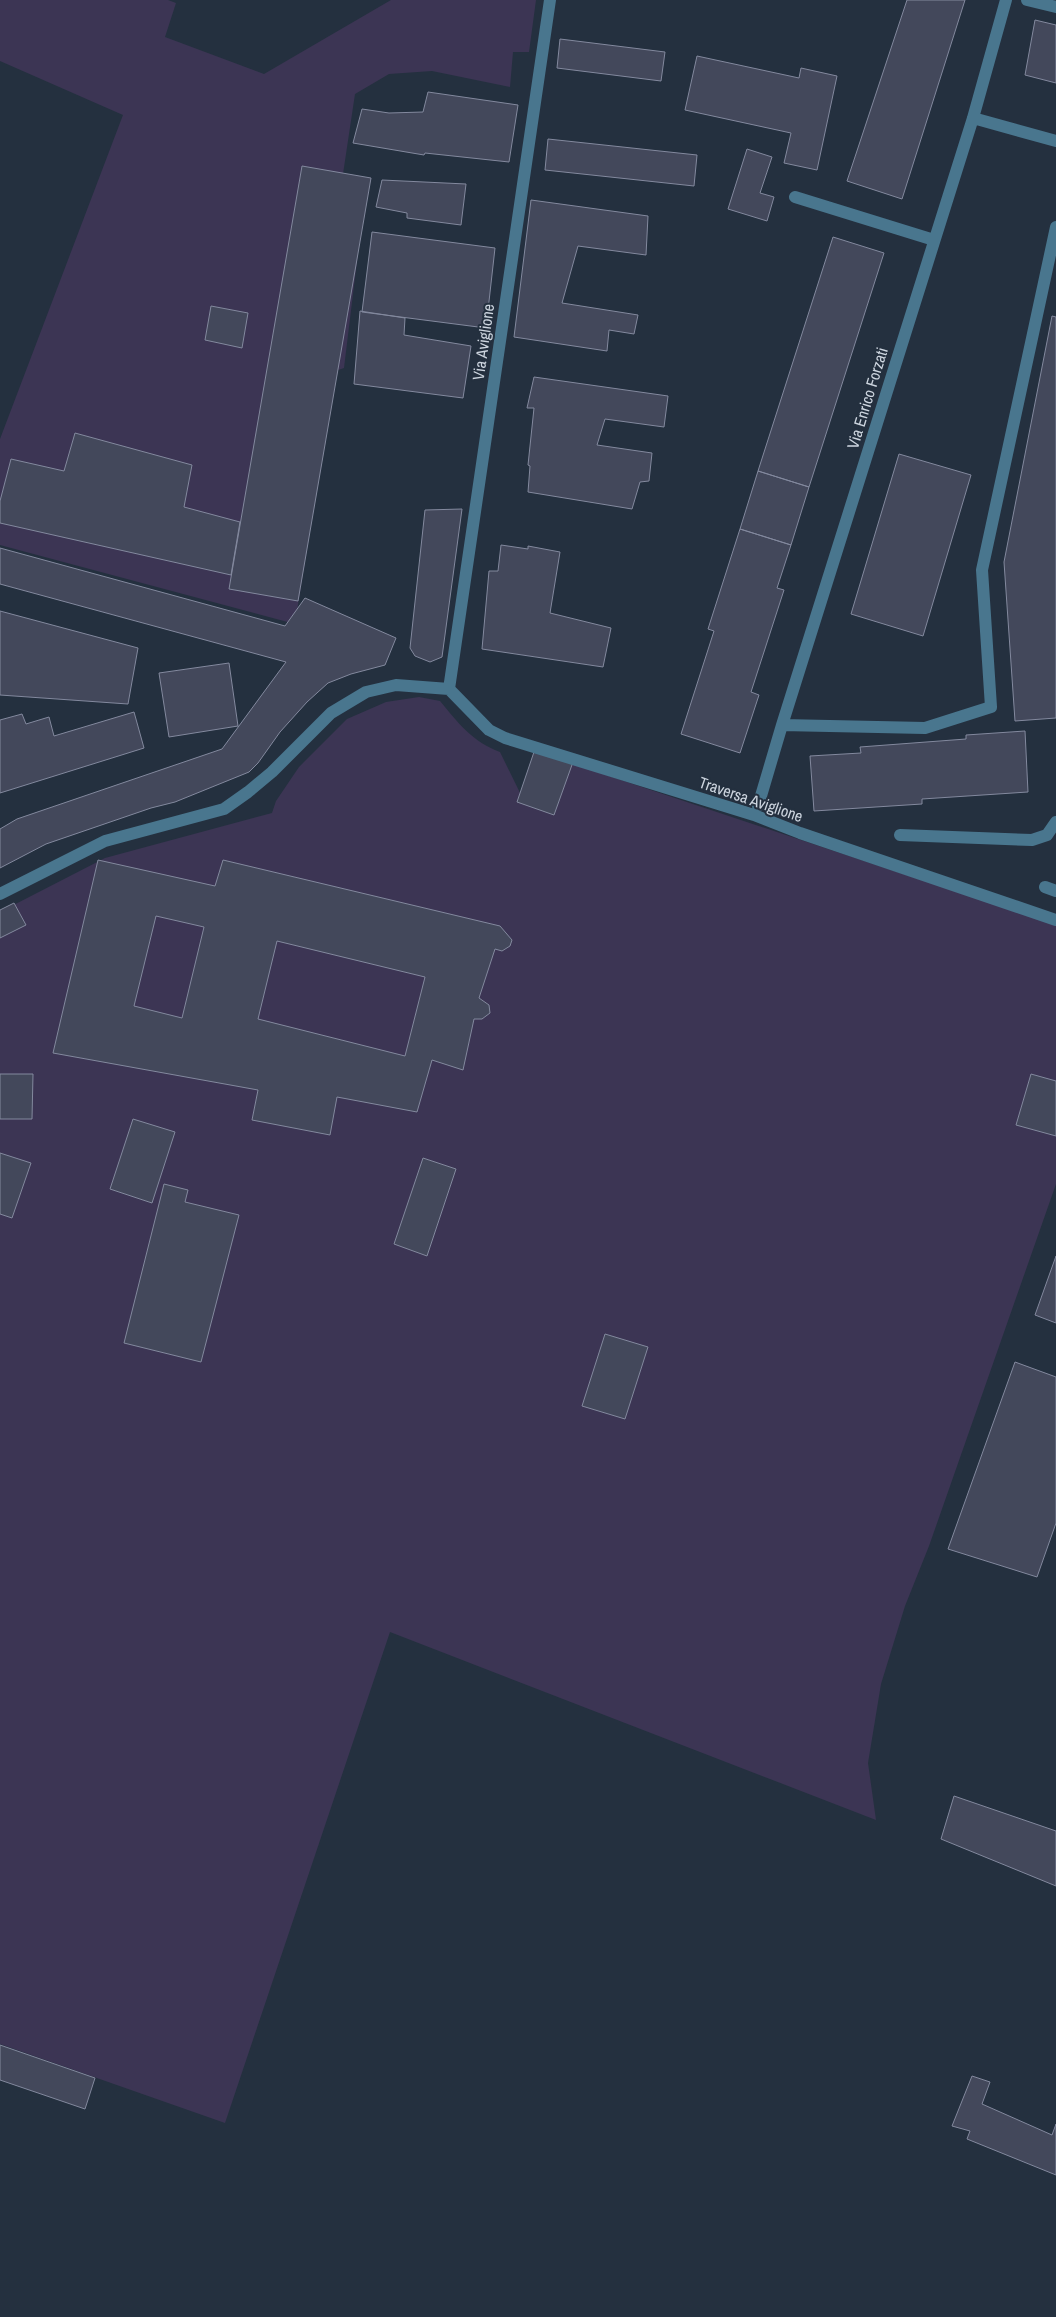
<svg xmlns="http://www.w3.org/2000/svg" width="1056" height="2317" font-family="'Archivo Narrow',sans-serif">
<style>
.green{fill:#3c3554}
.building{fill:#43485b;stroke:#83899e;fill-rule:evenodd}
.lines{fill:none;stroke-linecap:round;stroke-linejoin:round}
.minor{stroke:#49768e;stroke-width:12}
.labels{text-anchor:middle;stroke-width:4;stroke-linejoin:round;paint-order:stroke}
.street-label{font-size:16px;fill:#cdd5df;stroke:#24303f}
</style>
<rect width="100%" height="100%" fill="#24303f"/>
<path class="green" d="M 0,0 L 168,0 L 176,3 L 165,37 L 264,74 L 391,0 L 536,0 L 529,52 L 513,52 L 510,87 L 432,71 L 389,74 L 355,94 L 343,174 L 367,179 L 344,368 L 335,371 L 295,624 L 0,545 L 0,439 L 123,115 L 0,61 Z
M 419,697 L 440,701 C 458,723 473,742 500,752 L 523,799 L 540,753 L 1056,925 L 1056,1184 L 929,1546 L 905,1606 L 881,1684 L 868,1763 L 876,1820 L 390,1632 L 225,2123 L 0,2044 L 0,912 L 105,858 L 272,813 L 276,801 L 299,767 L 347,719 L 386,702 Z"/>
<path class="building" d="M 907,0 L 965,0 L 902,199 L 847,181 Z
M 1035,20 L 1056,25 L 1056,83 L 1025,75 Z
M 560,39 L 665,52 L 661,81 L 557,68 Z
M 697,56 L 799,78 L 801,68 L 837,76 L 817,170 L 784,163 L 791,133 L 685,110 Z
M 428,92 L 518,105 L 509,162 L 425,153 L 424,155 L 353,143 L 362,109 L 389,113 L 423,112 Z
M 548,139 L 697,155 L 694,186 L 545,170 Z
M 747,149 L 772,157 L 760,193 L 774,197 L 767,221 L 728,209 Z
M 302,166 L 371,178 L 298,601 L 229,589 Z
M 382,180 L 466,184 L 461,225 L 407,218 L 407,213 L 376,207 Z
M 531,200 L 648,216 L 646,255 L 578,246 L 562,303 L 638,315 L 634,334 L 609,330 L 607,351 L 514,337 Z
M 372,232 L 495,248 L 486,328 L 362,312 Z
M 833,237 L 884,253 L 809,487 L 758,471 Z
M 211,306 L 248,313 L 242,348 L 205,340 Z
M 360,311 L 405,318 L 404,335 L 471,346 L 463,398 L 354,384 Z
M 1052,316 L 1056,317 L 1056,718 L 1015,721 L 1004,562 Z
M 534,377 L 668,396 L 664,427 L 605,419 L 597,445 L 652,453 L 649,481 L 640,482 L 632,509 L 528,492 L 530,466 L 528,465 L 534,408 L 527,408 Z
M 75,433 L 192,465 L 184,507 L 240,522 L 231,575 L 0,523 L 0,501 L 11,459 L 64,471 Z
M 899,454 L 971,475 L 923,636 L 851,614 Z
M 758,471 L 809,487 L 791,545 L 740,529 Z
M 462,509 L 442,657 L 430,662 L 415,656 L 410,648 L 425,510 Z
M 740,529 L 791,545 L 777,588 L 784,590 L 751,692 L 759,695 L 740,753 L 681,734 L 714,631 L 708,629 Z
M 501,545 L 528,549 L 528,546 L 560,552 L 550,613 L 611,628 L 603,667 L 482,649 L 489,571 L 498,571 Z
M 0,548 L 285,626 L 305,598 L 396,638 L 385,665 L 351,674 L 328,683 L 307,702 L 280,732 L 258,763 L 249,772 L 175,802 L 151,808 L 46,844 L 0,868 L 0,829 L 17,819 L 222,749 L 286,662 L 0,584 Z
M 0,611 L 138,648 L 128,704 L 0,695 Z
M 229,663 L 238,726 L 169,737 L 159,673 Z
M 134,712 L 144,748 L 0,793 L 0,720 L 22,714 L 26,724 L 49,717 L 54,736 Z
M 1025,731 L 1028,792 L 922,799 L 922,804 L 814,811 L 810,756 L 861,753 L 860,747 L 966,739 L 966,735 Z
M 535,749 L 573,762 L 554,815 L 517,802 Z
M 98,860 L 215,886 L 223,860 L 500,926 L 512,940 L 510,946 L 502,951 L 495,949 L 479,998 L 489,1005 L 490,1013 L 482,1019 L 474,1019 L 463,1070 L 432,1060 L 417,1112 L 337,1097 L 330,1135 L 252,1120 L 258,1090 L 53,1053 ZM 156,916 L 204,927 L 182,1018 L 134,1006 ZM 277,941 L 425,977 L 405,1056 L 258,1019 Z
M 14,903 L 26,925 L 0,938 L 0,910 Z
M 0,1074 L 33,1074 L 32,1119 L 0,1119 Z
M 1031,1074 L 1056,1081 L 1056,1136 L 1016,1125 Z
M 133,1119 L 175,1132 L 152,1203 L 110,1189 Z
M 0,1153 L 31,1163 L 12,1218 L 0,1214 Z
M 423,1158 L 456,1169 L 427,1256 L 394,1244 Z
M 164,1184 L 188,1190 L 185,1202 L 239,1215 L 201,1362 L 124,1343 Z
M 1056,1256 L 1056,1323 L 1035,1315 Z
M 605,1334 L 648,1347 L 625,1419 L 582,1406 Z
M 1015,1362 L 1056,1377 L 1056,1523 L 1037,1577 L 948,1549 Z
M 954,1796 L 1056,1831 L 1056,1886 L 941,1839 Z
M 0,2045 L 95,2078 L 85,2109 L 0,2080 Z
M 972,2076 L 990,2082 L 982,2104 L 1052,2135 L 1056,2124 L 1056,2175 L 967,2139 L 970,2131 L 952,2126 Z"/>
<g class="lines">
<path class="minor" d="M 1027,0 L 1056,7
M 973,118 L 1056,141
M 795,197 L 934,240
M 449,689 L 550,0
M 449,689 L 489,730 L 505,738 L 754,815 L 800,833 L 1056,920
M 782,725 L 925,728 L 991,707 L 982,570 L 1056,227
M 758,806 L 782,725 L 973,118 L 1006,0
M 900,835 L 1032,840 L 1047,835 L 1056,822
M 1045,887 L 1056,891
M 0,894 L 105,841 L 224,809 L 248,792 L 272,772 L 331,713 L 366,692 L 396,685 L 449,689"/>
</g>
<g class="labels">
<g class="street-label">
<text transform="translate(483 342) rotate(-82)" y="6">Via Aviglione</text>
<text transform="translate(867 398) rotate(-73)" y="6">Via Enrico Forzati</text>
<text transform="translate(751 799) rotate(19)" y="6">Traversa Aviglione</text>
</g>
</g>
</svg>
